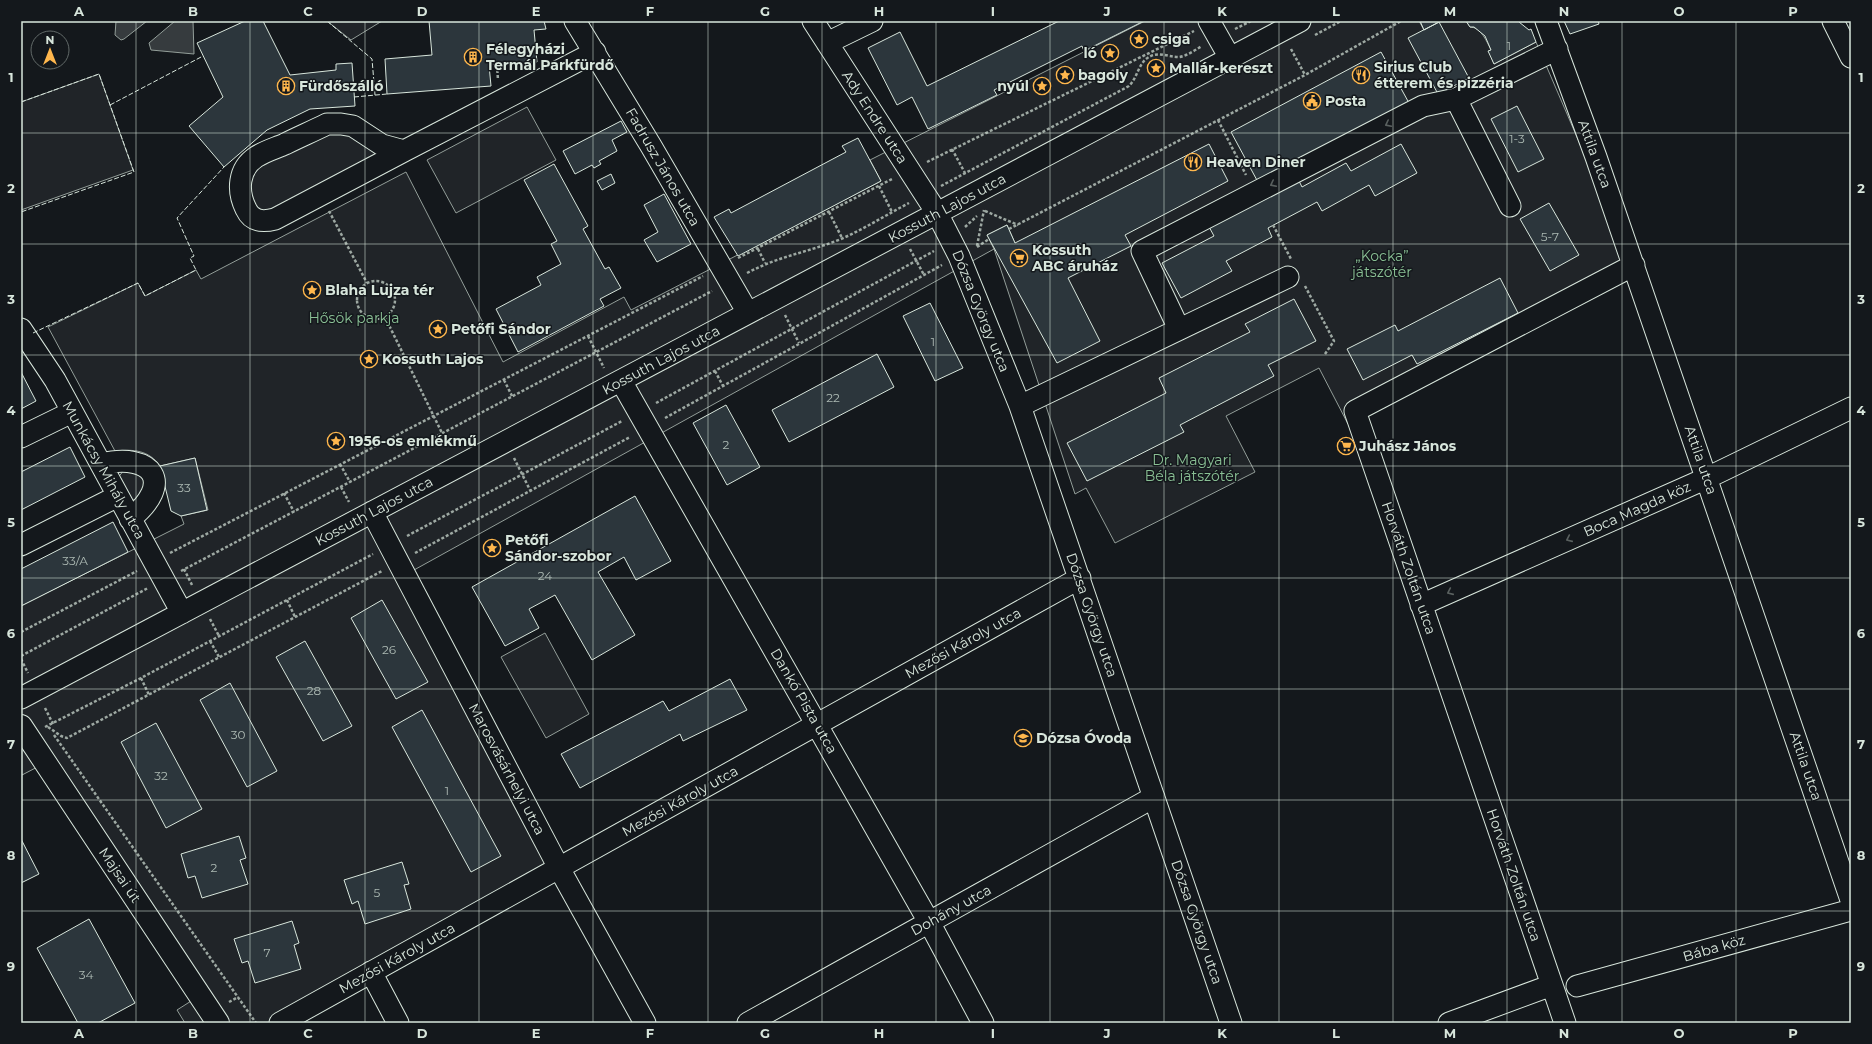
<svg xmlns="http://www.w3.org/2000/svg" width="1872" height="1044" font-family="Montserrat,sans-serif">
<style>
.green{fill:#202428;stroke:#939e99;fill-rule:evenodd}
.water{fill:#363b3e;stroke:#939e99}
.building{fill:#2c363c;stroke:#d8e6dc}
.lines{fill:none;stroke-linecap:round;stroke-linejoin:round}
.minor-casing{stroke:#d8e6dc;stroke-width:23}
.major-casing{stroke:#d8e6dc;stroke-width:24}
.path{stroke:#9da8a2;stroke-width:2.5;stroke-dasharray:3 2;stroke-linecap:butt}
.minor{stroke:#14181c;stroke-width:21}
.major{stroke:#14181c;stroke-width:22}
.fence{stroke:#d8e6dc;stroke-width:1;stroke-dasharray:5 2;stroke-linecap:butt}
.oneway{stroke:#59605f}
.grid{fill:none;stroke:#d8e6dc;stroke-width:1;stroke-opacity:0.55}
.labels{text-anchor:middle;stroke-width:3;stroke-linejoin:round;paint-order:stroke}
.number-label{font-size:12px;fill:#adbab4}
.poi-label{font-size:14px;font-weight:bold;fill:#d8e6dc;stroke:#14181c;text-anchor:start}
.street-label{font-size:14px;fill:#d8e6dc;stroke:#14181c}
.park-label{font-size:14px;fill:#8ac095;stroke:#14181c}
.neatline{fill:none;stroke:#d8e6dc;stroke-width:1.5}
.grid-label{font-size:13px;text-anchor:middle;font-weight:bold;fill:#d8e6dc}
</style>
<rect width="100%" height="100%" fill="#14181c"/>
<path class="green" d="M 327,21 L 382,21 L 351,40 Z
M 1145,21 L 1419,21 L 1424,30 L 1441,21 L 1466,21 L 1470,27 C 1481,27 1487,42 1491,50 L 1489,51 L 1494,64 L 1536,42 L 1633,267 L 1348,424 L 1319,368 L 1226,416 L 1255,472 L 1115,543 L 1086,488 L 1075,494 L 994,249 L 405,575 L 559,868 L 279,1023 L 219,1023 L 45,763 L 22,775 L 21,773 L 21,606 L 184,524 L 181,516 L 208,510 L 195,458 L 160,466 C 149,450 133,449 115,451 L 48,327 L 138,283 L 145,296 L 196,270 L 201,279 L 406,172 L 503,362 L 624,297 L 631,310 L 881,181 L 870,160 ZM 1007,225 L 1015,243 L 994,249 L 987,235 Z
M 99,74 L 133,170 L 21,210 L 21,102 Z
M 527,107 L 556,160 L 456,213 L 427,160 Z
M 327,124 L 394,150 L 254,219 L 245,171 Z
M 124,470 L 150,479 L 138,500 L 132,500 L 117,479 Z
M 545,633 L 589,714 L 546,738 L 501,657 Z
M 199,996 L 218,1023 L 185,1023 L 177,1010 Z"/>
<path class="water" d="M 116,21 L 147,21 L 124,39 L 121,40 L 115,35 Z
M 175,21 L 193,21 L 194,54 L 151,50 L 149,43 Z"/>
<path class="building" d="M 245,21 L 263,21 L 290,75 L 336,70 L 336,64 L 352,63 L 355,106 L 310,109 L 267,130 L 224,167 L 189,126 L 223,97 L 197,43 Z
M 429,21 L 544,21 L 546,29 L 534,30 L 537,62 L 489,65 L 491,86 L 387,94 L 385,59 L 432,55 Z
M 1059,21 L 1144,21 L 1084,51 L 1082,46 L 994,90 L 997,95 L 928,129 L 912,97 L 897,105 L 868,48 L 900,32 L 927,86 Z
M 1420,21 L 1441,21 L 1424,30 Z
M 1466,21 L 1520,21 L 1519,22 L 1529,30 L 1531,29 L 1536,42 L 1494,64 L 1488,51 L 1491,50 L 1485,36 L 1474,27 L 1470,27 Z
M 1564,21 L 1598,21 L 1599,24 L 1570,34 Z
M 1439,22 L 1469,78 L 1438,94 L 1408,38 Z
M 1381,52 L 1409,103 L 1259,184 L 1231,132 Z
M 1517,106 L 1544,159 L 1518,172 L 1491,119 Z
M 621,121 L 627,132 L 612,140 L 617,151 L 599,161 L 601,164 L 594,168 L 592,165 L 575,174 L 563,151 Z
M 858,138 L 881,181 L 738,256 L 714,217 L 729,209 L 731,213 L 846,152 L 842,146 Z
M 1209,144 L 1228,181 L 1125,235 L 1131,246 L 1068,278 L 1100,341 L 1057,363 L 987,235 L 1007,225 L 1015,243 Z
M 1401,144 L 1417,173 L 1375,196 L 1369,185 L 1322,211 L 1317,202 L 1268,228 L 1272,237 L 1226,261 L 1232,271 L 1181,298 L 1162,263 L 1214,236 L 1208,225 L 1297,177 L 1302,187 L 1346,163 L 1351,171 Z
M 554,164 L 588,226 L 583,229 L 605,269 L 609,267 L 621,288 L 600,299 L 604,306 L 518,352 L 496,309 L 541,285 L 537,277 L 561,264 L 551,244 L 557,241 L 524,180 Z
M 611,174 L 615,183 L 602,190 L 597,181 Z
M 664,194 L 691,244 L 657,262 L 644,240 L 658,232 L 644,205 Z
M 1549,203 L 1579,255 L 1550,271 L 1520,219 Z
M 1500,278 L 1518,313 L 1417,364 L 1412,355 L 1363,380 L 1347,349 L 1395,325 L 1398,331 Z
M 1294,299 L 1316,341 L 1268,365 L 1274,376 L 1180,425 L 1184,432 L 1087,481 L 1067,443 L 1166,393 L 1159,378 L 1250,332 L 1245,324 Z
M 930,303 L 963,368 L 935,381 L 903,316 Z
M 877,354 L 894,387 L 789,442 L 772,410 Z
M 21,372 L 36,401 L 21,409 Z
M 726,405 L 760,467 L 727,485 L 693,423 Z
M 70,447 L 85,477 L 21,510 L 21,472 Z
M 195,458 L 207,510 L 181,516 L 171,511 L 160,466 Z
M 635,496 L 671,561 L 636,580 L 624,557 L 598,572 L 635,635 L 592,660 L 555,595 L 529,609 L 539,628 L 505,646 L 472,587 Z
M 113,522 L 128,552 L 21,606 L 21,569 Z
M 382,600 L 428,682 L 396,699 L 351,618 Z
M 305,641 L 352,726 L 323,741 L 276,657 Z
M 730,679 L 747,710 L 683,741 L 680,734 L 580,788 L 561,754 L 663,701 L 669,711 Z
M 230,683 L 277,771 L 247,787 L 200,700 Z
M 422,710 L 501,856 L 471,872 L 392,727 Z
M 156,723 L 202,809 L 166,828 L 121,742 Z
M 239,836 L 246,858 L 240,860 L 248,884 L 202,898 L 195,876 L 188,878 L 181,854 Z
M 21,839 L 39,874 L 21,883 Z
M 402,862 L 409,884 L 404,885 L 411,909 L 365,924 L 358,901 L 352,904 L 344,880 Z
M 89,919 L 135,1003 L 98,1023 L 78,1023 L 37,948 Z
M 292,921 L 299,943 L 294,945 L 301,969 L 255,983 L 248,961 L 242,963 L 234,939 Z"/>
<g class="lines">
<defs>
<path id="minor" d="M 575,21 L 651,146 L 748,313
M 813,21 L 937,213 L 959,256 L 1020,406 L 1231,1023
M 1209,21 L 1230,58
M 1546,21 L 1596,157 L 1851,900
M 1833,21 L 1851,57
M 827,43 L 872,21
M 1456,99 L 1510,206
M 327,124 L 341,124 L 353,126 L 382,145 L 404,151 L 275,219 C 263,222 252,222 246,209 C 237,191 238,169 256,157 C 265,151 276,148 285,144 C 299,137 313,131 327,124 Z
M 404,151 L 595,52
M 21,329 L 55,380 L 182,613
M 1179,329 L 1142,251 L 1423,106 L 1456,99 L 1557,49
M 621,381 L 929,922 L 983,1023
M 1020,406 L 1288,277
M 21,437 L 72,412
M 101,464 C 153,452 175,483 130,519
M 372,512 L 559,868 L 645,1023
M 21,545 L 118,496
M 1421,605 L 1707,478 L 1851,408
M 21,698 L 1300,21
M 371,972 L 398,1023
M 1577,986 L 1851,910
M 280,1023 L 1080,578
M 748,1023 L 1154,797
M 1449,1023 L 1552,985
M 1565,1023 L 1355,411 L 1634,265"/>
<path id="major" d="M 21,726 L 218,1023"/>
</defs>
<use href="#minor" class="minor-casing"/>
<use href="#major" class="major-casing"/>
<path class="path" d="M 1235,29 L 1251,21
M 1315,35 L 1341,21
M 1291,49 L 1305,75
M 497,65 L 498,80
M 1218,120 L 1246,175
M 952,149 L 965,173
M 927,162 L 1194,31
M 879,186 L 892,212
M 941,186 L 1129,86 C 1137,78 1138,66 1146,59 C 1157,50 1167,57 1179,57 C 1187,56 1195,50 1202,46
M 329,211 L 367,283
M 985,211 L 1018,225
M 829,212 L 842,238
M 1273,225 L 1291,259
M 965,227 L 977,216
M 1009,229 L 1305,75 L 1401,21
M 977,246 L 984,210
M 977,247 L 989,239
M 758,249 L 765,263
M 910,249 L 924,275
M 738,258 L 892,179
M 747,273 C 779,256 809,252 841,239 C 864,229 886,215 909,203
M357 300a19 19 0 1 1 38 0a19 19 0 1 1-38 0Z
M 1305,286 L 1334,341 L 1325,354
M 785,315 L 799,343
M 385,317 L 442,433
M 588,336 L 604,368
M 715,371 L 723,386
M 504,380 L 512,396
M 656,403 L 934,251
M 665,418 L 942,265
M 514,458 L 531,492
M 340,464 L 350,482
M 341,487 L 349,502
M 284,493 L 294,512
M 407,536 L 622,421
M 170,553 L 703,276
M 415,553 L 630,437
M 184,569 L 192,585
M 181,571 L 712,291
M 287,600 L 295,617
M 210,619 L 219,636
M 21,632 L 137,571
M 210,641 L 219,657
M 21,656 L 148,588
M 21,659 L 28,673
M 141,678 L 149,695
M 45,708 L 53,724
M 45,727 L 141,678 L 373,554
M 48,727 L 61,736 L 67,738 L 382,571
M 54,735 L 256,1023
M 229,1002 L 238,997"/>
<use href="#minor" class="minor"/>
<use href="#major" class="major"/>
<path class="fence" d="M 327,21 L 372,59 L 375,95
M 354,97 L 387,94
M 21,102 L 99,74 L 134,172 L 21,212
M 110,105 L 203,56
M 33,333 L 138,283 L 145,296 L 196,270 L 190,258 L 194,256 L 177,218 L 224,167"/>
</g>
<defs><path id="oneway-chevron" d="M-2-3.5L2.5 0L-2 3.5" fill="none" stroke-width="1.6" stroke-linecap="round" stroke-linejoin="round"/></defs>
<g class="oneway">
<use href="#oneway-chevron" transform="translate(1388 124) rotate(153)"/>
<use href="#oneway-chevron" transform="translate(1273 184) rotate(153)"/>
<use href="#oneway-chevron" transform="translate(1569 539) rotate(156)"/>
<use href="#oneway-chevron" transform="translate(1450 592) rotate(156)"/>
</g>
<path class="grid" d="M 136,21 L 136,1023M 250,21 L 250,1023M 365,21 L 365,1023M 479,21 L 479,1023M 593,21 L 593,1023M 708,21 L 708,1023M 822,21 L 822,1023M 936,21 L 936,1023M 1050,21 L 1050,1023M 1164,21 L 1164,1023M 1279,21 L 1279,1023M 1393,21 L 1393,1023M 1507,21 L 1507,1023M 1622,21 L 1622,1023M 1736,21 L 1736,1023M 21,133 L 1851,133M 21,244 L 1851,244M 21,355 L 1851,355M 21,466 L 1851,466M 21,578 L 1851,578M 21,689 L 1851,689M 21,800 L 1851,800M 21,911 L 1851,911"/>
<defs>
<symbol id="sight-ring" viewBox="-11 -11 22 22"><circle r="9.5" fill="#14181c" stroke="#ffb74d" stroke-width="1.5"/><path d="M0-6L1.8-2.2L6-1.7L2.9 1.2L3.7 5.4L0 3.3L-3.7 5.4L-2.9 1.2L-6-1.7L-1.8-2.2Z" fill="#ffb74d"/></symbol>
<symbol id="building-ring" viewBox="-11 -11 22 22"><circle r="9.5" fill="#14181c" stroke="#ffb74d" stroke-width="1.5"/><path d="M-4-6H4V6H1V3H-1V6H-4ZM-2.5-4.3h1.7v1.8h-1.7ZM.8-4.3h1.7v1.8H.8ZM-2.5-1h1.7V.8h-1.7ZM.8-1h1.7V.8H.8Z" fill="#ffb74d"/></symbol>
<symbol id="restaurant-ring" viewBox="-11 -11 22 22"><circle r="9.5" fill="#14181c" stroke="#ffb74d" stroke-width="1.5"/><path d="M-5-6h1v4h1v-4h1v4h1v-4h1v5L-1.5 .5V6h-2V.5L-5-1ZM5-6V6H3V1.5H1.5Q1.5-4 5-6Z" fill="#ffb74d"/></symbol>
<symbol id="civic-ring" viewBox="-11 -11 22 22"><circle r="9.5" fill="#14181c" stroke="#ffb74d" stroke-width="1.5"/><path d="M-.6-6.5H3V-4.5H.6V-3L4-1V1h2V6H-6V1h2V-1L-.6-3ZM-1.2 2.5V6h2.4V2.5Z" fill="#ffb74d"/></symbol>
<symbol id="supermarket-ring" viewBox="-11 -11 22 22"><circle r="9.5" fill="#14181c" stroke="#ffb74d" stroke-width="1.5"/><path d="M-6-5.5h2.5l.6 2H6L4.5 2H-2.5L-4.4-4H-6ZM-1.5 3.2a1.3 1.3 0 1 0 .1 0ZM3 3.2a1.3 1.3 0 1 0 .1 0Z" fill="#ffb74d"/></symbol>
<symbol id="school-ring" viewBox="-11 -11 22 22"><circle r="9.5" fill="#14181c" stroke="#ffb74d" stroke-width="1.5"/><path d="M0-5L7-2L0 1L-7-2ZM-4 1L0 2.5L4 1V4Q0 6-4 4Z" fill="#ffb74d"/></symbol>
</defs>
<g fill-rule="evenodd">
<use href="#sight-ring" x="1129" y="29" width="20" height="20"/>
<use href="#sight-ring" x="1100" y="43" width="20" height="20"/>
<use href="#building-ring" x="463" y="47" width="20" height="20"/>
<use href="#sight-ring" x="1146" y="58" width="20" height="20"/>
<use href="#sight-ring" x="1055" y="65" width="20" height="20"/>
<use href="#restaurant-ring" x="1351" y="65" width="20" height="20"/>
<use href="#building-ring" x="276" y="76" width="20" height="20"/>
<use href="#sight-ring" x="1032" y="76" width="20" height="20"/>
<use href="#civic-ring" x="1302" y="91" width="20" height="20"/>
<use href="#restaurant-ring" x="1183" y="152" width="20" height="20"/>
<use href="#supermarket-ring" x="1009" y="248" width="20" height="20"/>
<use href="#sight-ring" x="302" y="280" width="20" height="20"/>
<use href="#sight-ring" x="428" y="319" width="20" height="20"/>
<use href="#sight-ring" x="359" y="349" width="20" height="20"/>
<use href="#sight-ring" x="326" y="431" width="20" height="20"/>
<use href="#supermarket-ring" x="1336" y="436" width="20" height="20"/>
<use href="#sight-ring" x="482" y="538" width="20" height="20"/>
<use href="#school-ring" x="1013" y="728" width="20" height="20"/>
</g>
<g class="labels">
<g class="number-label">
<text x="1509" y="50">1</text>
<text x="1517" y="143">1-3</text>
<text x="1550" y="241">5-7</text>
<text x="933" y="346">1</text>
<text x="833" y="402">22</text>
<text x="726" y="449">2</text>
<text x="184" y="492">33</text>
<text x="75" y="565">33/A</text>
<text x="545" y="580">24</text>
<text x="389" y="654">26</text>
<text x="314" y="695">28</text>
<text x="238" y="739">30</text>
<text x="161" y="780">32</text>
<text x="447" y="795">1</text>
<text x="214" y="872">2</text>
<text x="377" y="897">5</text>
<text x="267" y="957">7</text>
<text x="86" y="979">34</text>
</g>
<g class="poi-label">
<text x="1152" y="44">csiga</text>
<text x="486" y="54">Félegyházi<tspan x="486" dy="16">Termál Parkfürdő</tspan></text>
<text x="1097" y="58" text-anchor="end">ló</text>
<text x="1374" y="72">Sirius Club<tspan x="1374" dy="16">étterem és pizzéria</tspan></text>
<text x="1169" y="73">Mallár-kereszt</text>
<text x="1078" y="80">bagoly</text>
<text x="299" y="91">Fürdőszálló</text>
<text x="1029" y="91" text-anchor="end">nyúl</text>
<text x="1325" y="106">Posta</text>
<text x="1206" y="167">Heaven Diner</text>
<text x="1032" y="255">Kossuth<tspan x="1032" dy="16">ABC áruház</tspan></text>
<text x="325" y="295">Blaha Lujza tér</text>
<text x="451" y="334">Petőfi Sándor</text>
<text x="382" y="364">Kossuth Lajos</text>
<text x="349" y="446">1956-os emlékmű</text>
<text x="1359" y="451">Juhász János</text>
<text x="505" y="545">Petőfi<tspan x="505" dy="16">Sándor-szobor</tspan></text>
<text x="1036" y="743">Dózsa Óvoda</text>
</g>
<g class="street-label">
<text transform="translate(875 117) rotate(57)" y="5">Ady Endre utca</text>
<text transform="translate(1595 154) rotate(70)" y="5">Attila utca</text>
<text transform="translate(663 167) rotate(60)" y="5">Fadrusz János utca</text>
<text transform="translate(947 208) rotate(-28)" y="5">Kossuth Lajos utca</text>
<text transform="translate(981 311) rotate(68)" y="5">Dózsa György utca</text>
<text transform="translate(661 360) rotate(-28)" y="5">Kossuth Lajos utca</text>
<text transform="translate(1701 460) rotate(71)" y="5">Attila utca</text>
<text transform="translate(104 470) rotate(61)" y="5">Munkácsy Mihály utca</text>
<text transform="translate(1637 509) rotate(-24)" y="5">Boca Magda köz</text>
<text transform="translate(374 511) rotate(-28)" y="5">Kossuth Lajos utca</text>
<text transform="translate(1409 568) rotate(71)" y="5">Horváth Zoltán utca</text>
<text transform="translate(1092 615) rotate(71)" y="5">Dózsa György utca</text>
<text transform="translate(963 643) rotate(-29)" y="5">Mezősi Károly utca</text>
<text transform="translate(804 701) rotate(60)" y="5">Dankó Pista utca</text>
<text transform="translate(1806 766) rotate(71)" y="5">Attila utca</text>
<text transform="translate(507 769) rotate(62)" y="5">Marosvásárhelyi utca</text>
<text transform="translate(680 801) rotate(-29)" y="5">Mezősi Károly utca</text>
<text transform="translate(120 875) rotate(56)" y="5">Majsai út</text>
<text transform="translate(1514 875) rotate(71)" y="5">Horváth Zoltán utca</text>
<text transform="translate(951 910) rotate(-29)" y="5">Dohány utca</text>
<text transform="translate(1197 922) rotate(71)" y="5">Dózsa György utca</text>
<text transform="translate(1714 948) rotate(-16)" y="5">Bába köz</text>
<text transform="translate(397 958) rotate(-29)" y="5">Mezősi Károly utca</text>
</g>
<g class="park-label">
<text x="1382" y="261">„Kocka”<tspan x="1382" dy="16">játszótér</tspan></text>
<text x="354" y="323">Hősök parkja</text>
<text x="1192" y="465">Dr. Magyari<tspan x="1192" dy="16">Béla játszótér</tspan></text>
</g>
</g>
<rect width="1872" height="1044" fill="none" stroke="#14181c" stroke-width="44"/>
<g transform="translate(50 50)"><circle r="19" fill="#14181c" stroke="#626a69"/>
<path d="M0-3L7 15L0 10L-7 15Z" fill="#ffb74d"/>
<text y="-6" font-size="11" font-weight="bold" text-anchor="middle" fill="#d8e6dc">N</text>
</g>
<rect x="22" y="22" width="1828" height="1000" class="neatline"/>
<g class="grid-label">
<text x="79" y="16">A</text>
<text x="193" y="16">B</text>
<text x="308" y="16">C</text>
<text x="422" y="16">D</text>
<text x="536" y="16">E</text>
<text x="650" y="16">F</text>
<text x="765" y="16">G</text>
<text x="879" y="16">H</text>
<text x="993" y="16">I</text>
<text x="1107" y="16">J</text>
<text x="1222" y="16">K</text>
<text x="1336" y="16">L</text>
<text x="1450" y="16">M</text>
<text x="1564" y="16">N</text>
<text x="1679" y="16">O</text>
<text x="1793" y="16">P</text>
<text x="11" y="82">1</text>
<text x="1861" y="82">1</text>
<text x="11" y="193">2</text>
<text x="1861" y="193">2</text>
<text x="11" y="304">3</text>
<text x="1861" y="304">3</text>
<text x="11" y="415">4</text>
<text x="1861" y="415">4</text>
<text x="11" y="527">5</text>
<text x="1861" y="527">5</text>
<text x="11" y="638">6</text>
<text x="1861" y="638">6</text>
<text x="11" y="749">7</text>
<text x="1861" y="749">7</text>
<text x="11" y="860">8</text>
<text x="1861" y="860">8</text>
<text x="11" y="971">9</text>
<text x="1861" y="971">9</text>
<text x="79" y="1038">A</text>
<text x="193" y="1038">B</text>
<text x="308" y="1038">C</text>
<text x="422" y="1038">D</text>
<text x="536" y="1038">E</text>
<text x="650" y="1038">F</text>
<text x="765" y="1038">G</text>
<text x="879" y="1038">H</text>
<text x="993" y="1038">I</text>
<text x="1107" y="1038">J</text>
<text x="1222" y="1038">K</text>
<text x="1336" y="1038">L</text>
<text x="1450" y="1038">M</text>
<text x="1564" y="1038">N</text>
<text x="1679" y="1038">O</text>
<text x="1793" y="1038">P</text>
</g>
</svg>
